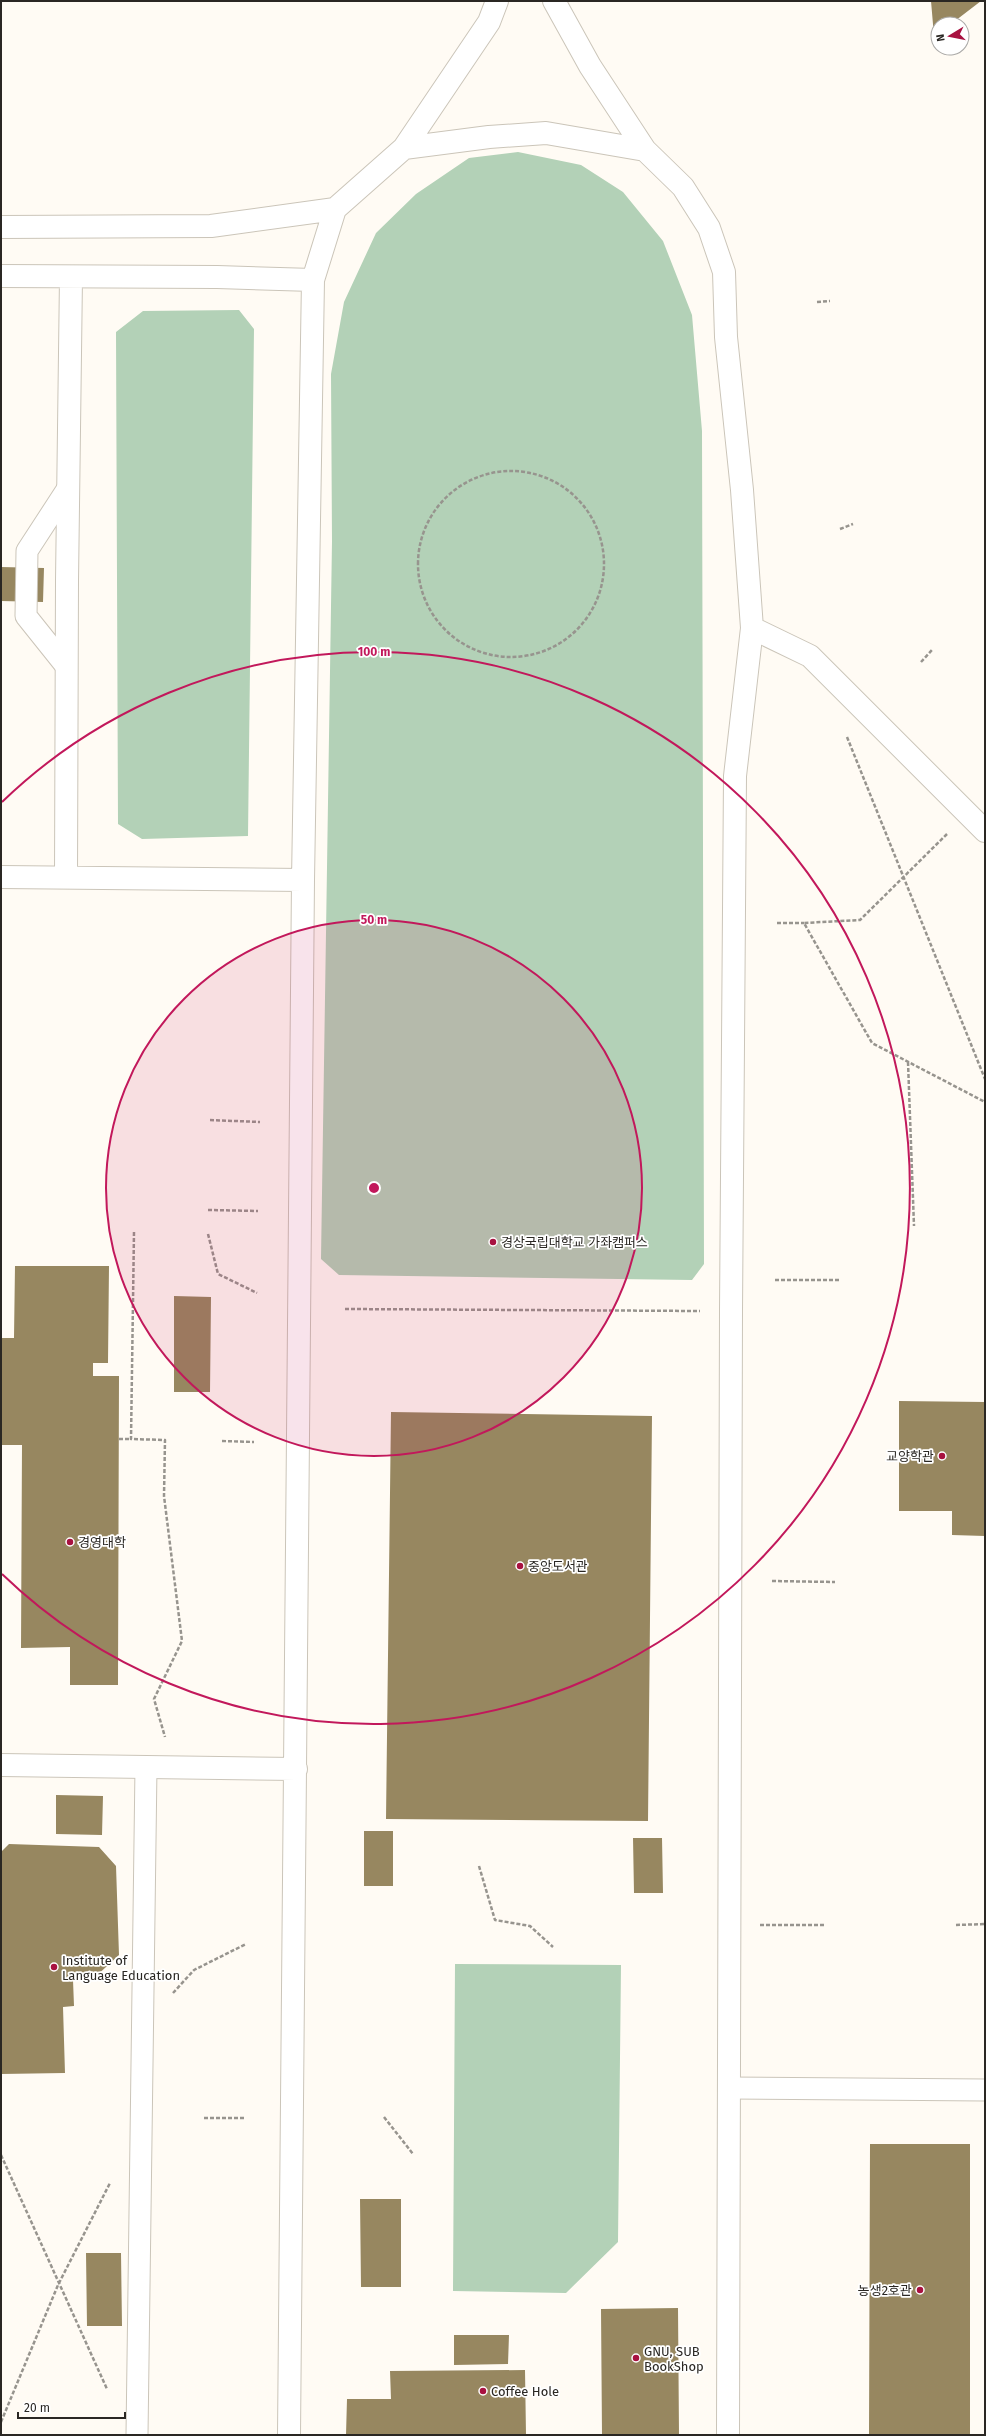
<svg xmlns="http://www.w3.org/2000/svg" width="986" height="2436" font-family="'Fira Sans','Noto Sans KR',sans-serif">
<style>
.green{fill:#b3d1b7}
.building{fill:#978760}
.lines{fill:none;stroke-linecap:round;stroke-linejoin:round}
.service-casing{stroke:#cbc5b9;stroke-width:23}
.minor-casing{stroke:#cbc5b9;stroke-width:24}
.path{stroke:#97948e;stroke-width:2.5;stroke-dasharray:4 2;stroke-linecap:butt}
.service{stroke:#fff;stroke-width:21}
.minor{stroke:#fff;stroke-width:22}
.ring{fill:none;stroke:#c2185b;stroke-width:2}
.poi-dot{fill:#a81140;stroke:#fff;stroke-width:1.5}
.labels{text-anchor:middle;stroke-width:3.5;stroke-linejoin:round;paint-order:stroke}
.poi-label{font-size:13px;fill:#2a2723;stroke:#fff;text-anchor:start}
.centre{fill:#c2185b;stroke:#fff;stroke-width:2}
.ring-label{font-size:12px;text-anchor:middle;font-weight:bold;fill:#c2185b;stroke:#fff;stroke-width:3.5;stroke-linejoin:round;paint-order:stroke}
</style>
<rect width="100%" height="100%" fill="#fffbf4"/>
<path class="green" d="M 518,152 L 581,165 L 623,192 L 663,241 L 692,315 L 702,431 L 704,1264 L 692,1280 L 339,1275 L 321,1259 L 332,541 L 331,374 L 344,302 L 376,233 L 416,194 L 469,158 Z
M 239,310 L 254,329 L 248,836 L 142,839 L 118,824 L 116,332 L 143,311 Z
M 455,1964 L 621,1965 L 618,2242 L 566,2293 L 453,2291 Z"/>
<path class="building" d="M 931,1 L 981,1 L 951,24 L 938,24 L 938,33 L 934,36 Z
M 1,567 L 44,568 L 43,602 L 1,601 Z
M 15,1266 L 109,1266 L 108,1363 L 93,1363 L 93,1376 L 119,1376 L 118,1685 L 70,1685 L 70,1647 L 21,1648 L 22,1445 L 1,1445 L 1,1338 L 14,1338 Z
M 174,1296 L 211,1297 L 210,1392 L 174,1392 Z
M 899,1401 L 985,1402 L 985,1536 L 952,1535 L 952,1511 L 899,1511 Z
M 391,1412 L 652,1416 L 648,1821 L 386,1819 Z
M 56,1795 L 103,1796 L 102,1835 L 56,1834 Z
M 364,1831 L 393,1831 L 393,1886 L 364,1886 Z
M 633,1838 L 662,1838 L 663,1893 L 634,1893 Z
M 9,1844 L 99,1847 L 116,1866 L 119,1955 L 93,1979 L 73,1980 L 74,2006 L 63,2007 L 65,2073 L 1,2074 L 1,1852 Z
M 870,2144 L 970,2144 L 970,2435 L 869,2435 Z
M 360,2199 L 401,2199 L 401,2287 L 361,2287 Z
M 86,2253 L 121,2253 L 122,2326 L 87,2326 Z
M 678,2308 L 679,2435 L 602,2435 L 601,2309 Z
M 454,2335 L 509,2335 L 508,2364 L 454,2365 Z
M 525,2370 L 526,2435 L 346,2435 L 347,2399 L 391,2399 L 390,2371 Z"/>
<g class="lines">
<defs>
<path id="service" d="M 66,666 L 26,616 L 27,551 L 68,488
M 729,2088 L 985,2090
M 137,2435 L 146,1767"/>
<path id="minor" d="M 554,1 L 590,66 L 645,150 L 683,187 L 709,228 L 724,272 L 726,337 L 742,490 L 752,628 L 735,776 L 731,1311 L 728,2435
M 404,148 L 489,137 L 546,133 L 645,150
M 1,227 L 211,226 L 335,209
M 1,276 L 217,277 L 313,280
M 752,628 L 810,656 L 985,831
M 1,877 L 303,880
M 66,877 L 67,581 L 71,277
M 1,1765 L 296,1769
M 289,2435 L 303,880 L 313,280 L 335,209 L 404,148 L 489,22 L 497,1"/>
</defs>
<use href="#service" class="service-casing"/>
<use href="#minor" class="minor-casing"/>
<path class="path" d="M 817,302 L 830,301
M418 564a93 93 0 1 1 186 0a93 93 0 1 1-186 0Z
M 840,529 L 853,524
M 921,662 L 932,650
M 847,737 L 985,1079
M 947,834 L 860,920 L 804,923 L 872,1043 L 985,1102
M 777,923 L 804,923
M 908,1062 L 914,1226
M 210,1120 L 260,1122
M 208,1210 L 258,1211
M 134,1232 L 131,1439 L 165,1440 L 164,1496 L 182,1641 L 154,1699 L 165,1737
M 208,1234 L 218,1274 L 257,1293
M 775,1280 L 840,1280
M 345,1309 L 700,1311
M 119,1439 L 131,1439
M 222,1441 L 254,1442
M 772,1581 L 835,1582
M 479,1866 L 495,1920 L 530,1926 L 553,1947
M 760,1925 L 826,1925
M 956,1925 L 985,1924
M 173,1993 L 194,1970 L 246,1944
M 384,2117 L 413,2154
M 204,2118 L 245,2118
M 1,2155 L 107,2389
M 1,2422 L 58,2285 L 110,2183"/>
<use href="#service" class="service"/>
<use href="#minor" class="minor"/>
</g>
<circle cx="374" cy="1188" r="268" fill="#c2185b" fill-opacity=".12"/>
<g class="ring">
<circle cx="374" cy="1188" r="268"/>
<path d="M2 802A536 536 0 1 1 2 1574"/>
</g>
<g class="poi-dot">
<circle cx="493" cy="1242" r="4"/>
<circle cx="942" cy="1456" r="4"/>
<circle cx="70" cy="1542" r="4"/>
<circle cx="520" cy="1566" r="4"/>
<circle cx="54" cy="1967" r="4"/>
<circle cx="920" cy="2290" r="4"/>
<circle cx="636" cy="2358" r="4"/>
<circle cx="483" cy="2391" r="4"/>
</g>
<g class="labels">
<g class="poi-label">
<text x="501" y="1247">경상국립대학교 가좌캠퍼스</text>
<text x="934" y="1461" text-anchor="end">교양학관</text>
<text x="78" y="1547">경영대학</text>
<text x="528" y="1571">중앙도서관</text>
<text x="62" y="1965">Institute of<tspan x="62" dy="15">Language Education</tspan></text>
<text x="912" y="2295" text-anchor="end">농생2호관</text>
<text x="644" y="2356">GNU, SUB<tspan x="644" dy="15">BookShop</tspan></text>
<text x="491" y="2396">Coffee Hole</text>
</g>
</g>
<circle cx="374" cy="1188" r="6" class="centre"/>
<g class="ring-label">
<text x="374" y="656">100 m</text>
<text x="374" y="924">50 m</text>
</g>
<rect width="986" height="2436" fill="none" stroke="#2a2723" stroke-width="4"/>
<g transform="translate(950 36) rotate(260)"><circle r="19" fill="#ffffff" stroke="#aaa9a7"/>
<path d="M0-3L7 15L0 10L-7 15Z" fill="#a81140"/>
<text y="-6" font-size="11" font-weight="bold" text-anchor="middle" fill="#2a2723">N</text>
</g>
<path d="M18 2412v6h107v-6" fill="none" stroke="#2a2723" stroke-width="2"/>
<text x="24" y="2412" font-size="12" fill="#2a2723" stroke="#ffffff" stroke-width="3" paint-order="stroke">20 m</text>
</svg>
